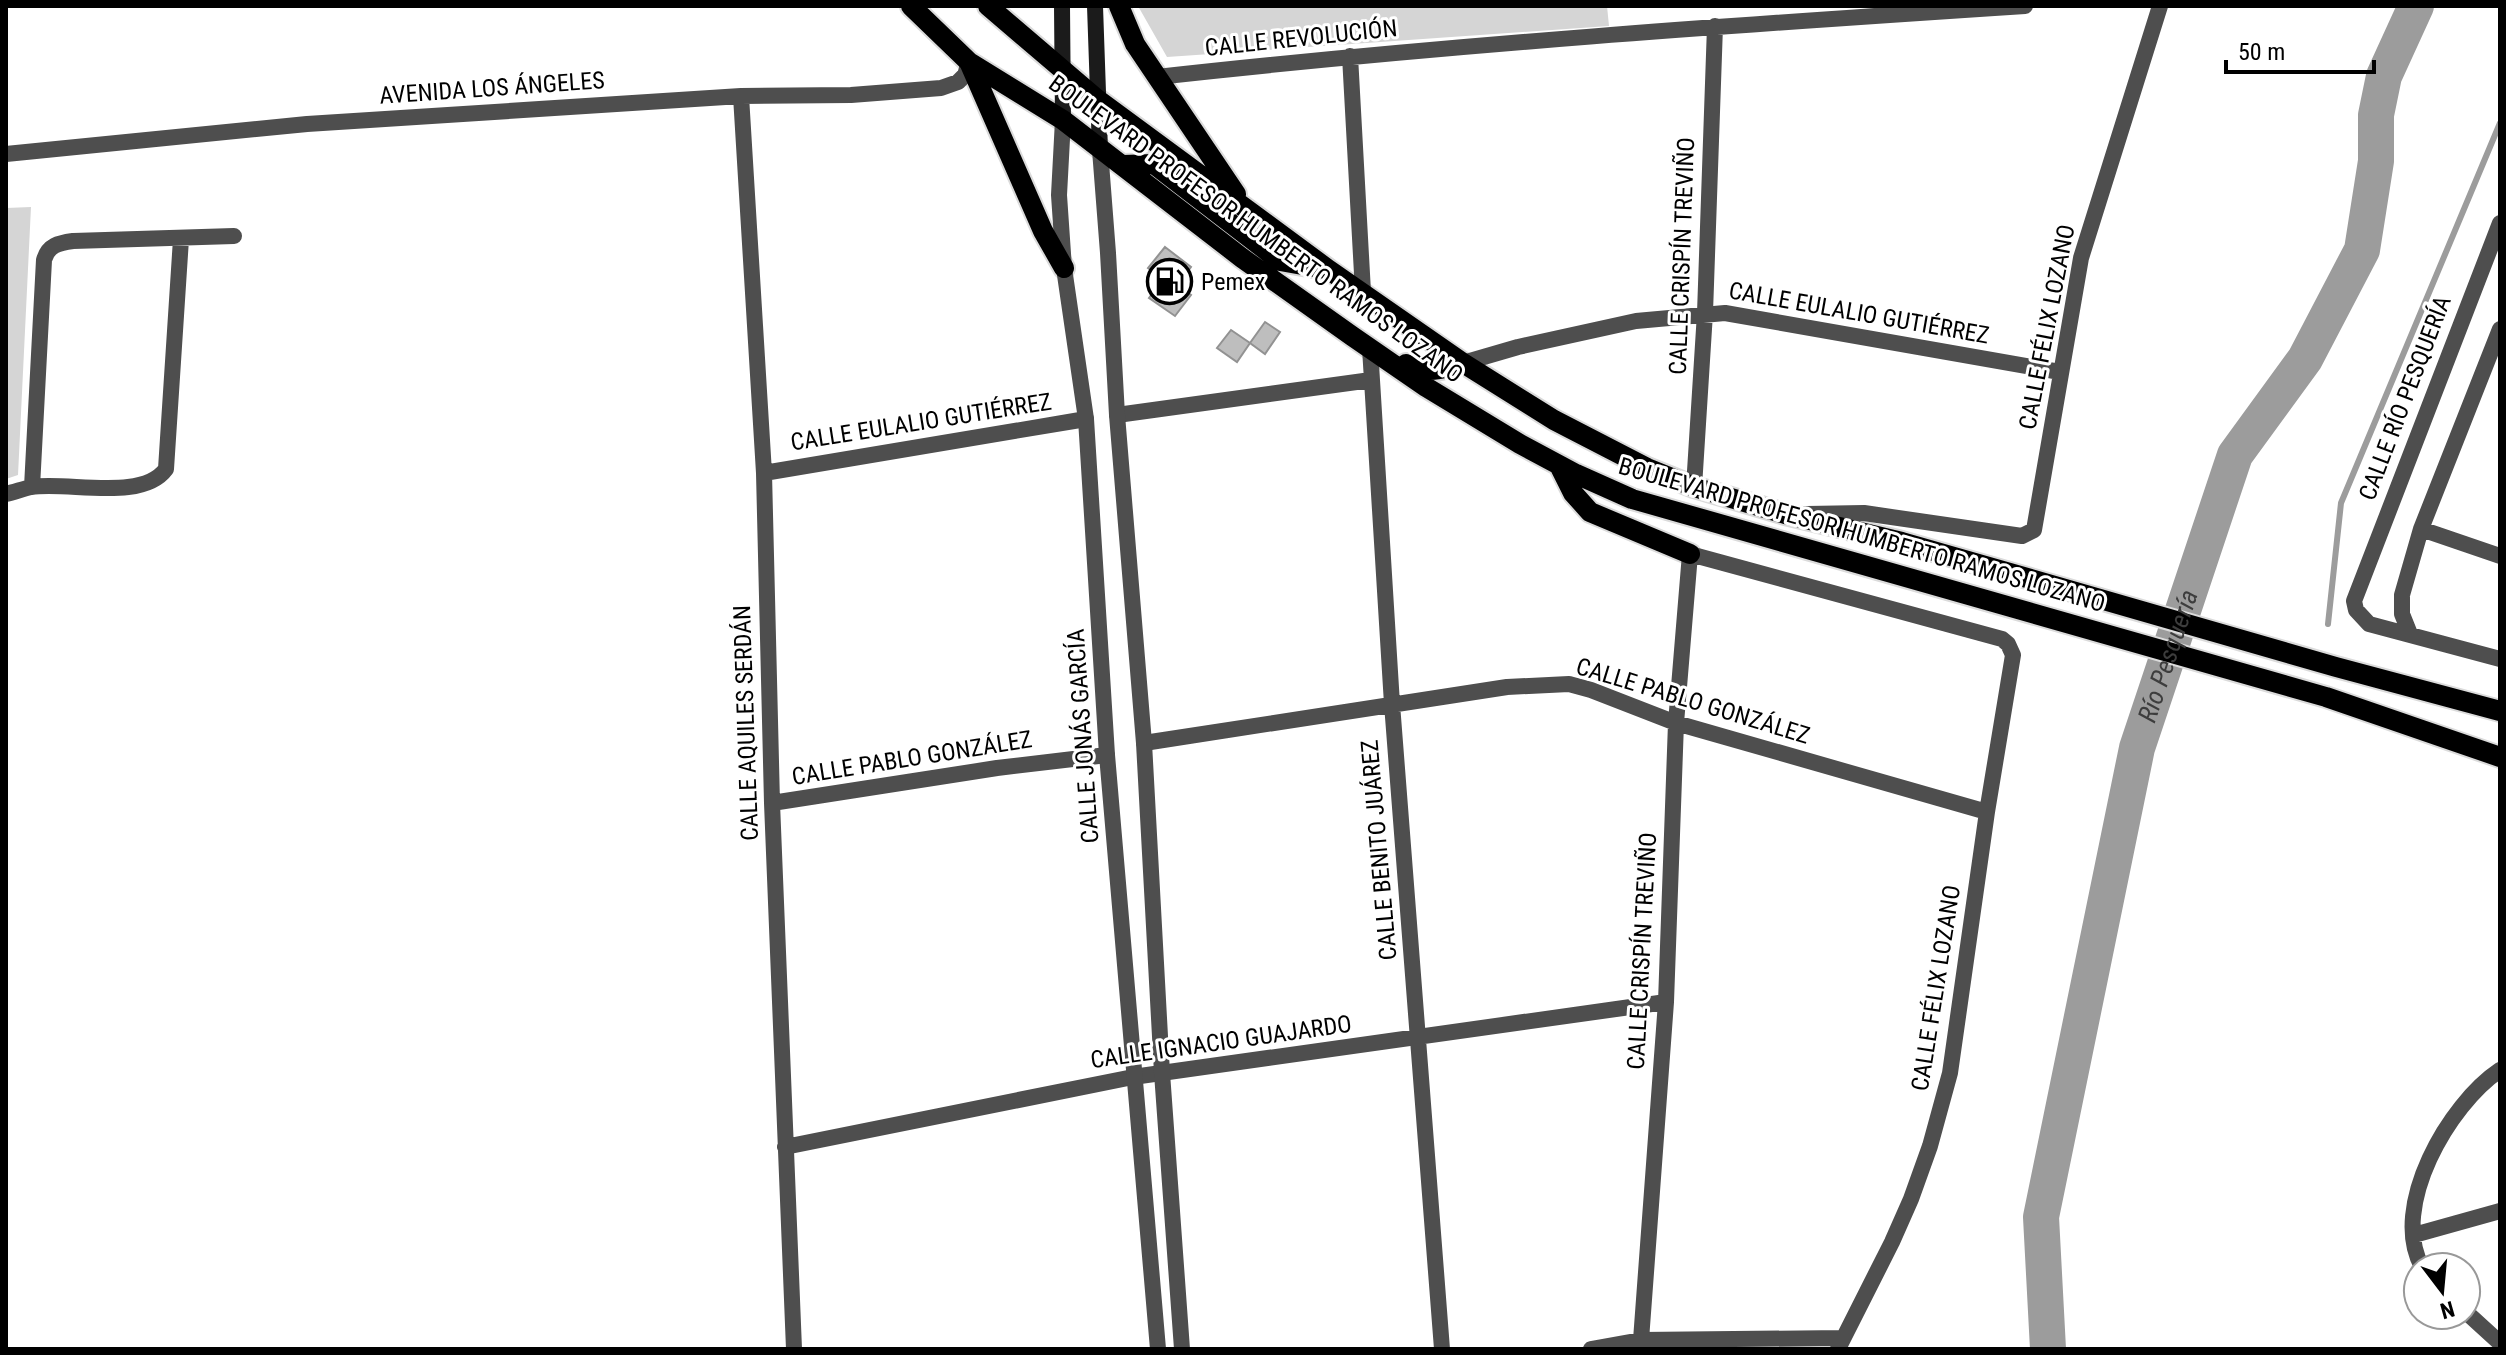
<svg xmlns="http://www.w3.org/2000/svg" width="2506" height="1355" font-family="'Roboto Condensed',sans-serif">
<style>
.green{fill:#d5d5d5}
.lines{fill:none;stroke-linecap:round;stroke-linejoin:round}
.stream{stroke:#9c9c9c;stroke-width:6}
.river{stroke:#9c9c9c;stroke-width:36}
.building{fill:#bebebe;stroke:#929292;stroke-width:2}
.primary-casing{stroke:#dbdbdb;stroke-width:24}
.minor{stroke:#4e4e4e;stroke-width:16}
.tertiary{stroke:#4e4e4e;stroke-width:16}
.secondary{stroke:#1b1b1b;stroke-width:16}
.primary{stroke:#000;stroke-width:20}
.labels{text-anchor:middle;stroke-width:6;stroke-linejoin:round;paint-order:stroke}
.street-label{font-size:24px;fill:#000;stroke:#fff}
.poi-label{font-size:24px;fill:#000;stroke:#fff;text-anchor:start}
.water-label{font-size:26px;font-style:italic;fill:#3d3d3d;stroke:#fff}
</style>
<rect width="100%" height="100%" fill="#fff"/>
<path class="green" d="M 1138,6 L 1607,6 L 1609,26 L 1167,57 Z
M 31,207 L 18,475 L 6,479 L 6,208 Z"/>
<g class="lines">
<path class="stream" d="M 2328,624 L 2341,503 L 2500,123"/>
<path class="river" id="s1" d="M 2048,1349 L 2041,1217 L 2137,748 L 2235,455 L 2305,359 L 2362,250 L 2376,161 L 2376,115 L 2384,76 L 2416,6"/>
</g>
<path class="building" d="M 1165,247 L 1191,267 L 1178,285 L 1191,295 L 1175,316 L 1149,298 L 1163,279 L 1148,268 Z
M 1265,322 L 1280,332 L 1265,354 L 1250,343 Z
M 1231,330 L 1250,343 L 1237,362 L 1217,348 Z"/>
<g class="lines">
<defs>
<path id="primary" d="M 911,6 L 969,62 L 1063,120 L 1242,258 L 1352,336 L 1426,387 L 1520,444 L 1576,474 L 1632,499 L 2326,697 L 2500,757
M 988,6 L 1097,99 L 1329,270 L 1463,363 L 1554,420 L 1647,468 L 1694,487 L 1785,514 L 1902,542 L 2336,667 L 2500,711
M 1119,6 L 1135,44 L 1236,194
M 969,62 L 1043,231 L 1064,268
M 1123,165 L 1154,164 L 1280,261 L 1325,269
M 1406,364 C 1427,374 1441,370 1463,363
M 1559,465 L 1573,493 L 1590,512 L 1690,554"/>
</defs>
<use href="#primary" class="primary-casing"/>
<path class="minor" d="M 1350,56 L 1363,292
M 1157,77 C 1445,45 1735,25 2025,6
M 741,96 L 764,473 L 772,803 L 794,1349
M 6,154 L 307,124 L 741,96 L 851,95 L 941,88 L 958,82 L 965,75 L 969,62
M 2500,223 L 2354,601 L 2356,610 L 2369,624 L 2500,659
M 1370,348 L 1392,704 L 1442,1349
M 1463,363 L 1518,347 L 1636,321 L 1725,313 L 2060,372
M 1117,415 L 1371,380
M 764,473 L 1086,419
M 32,487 L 44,260 C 48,245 59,243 73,241 L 234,236
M 1694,487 L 1705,313 L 1715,26
M 6,494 C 14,492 23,489 31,487 C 68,481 142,502 166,469 L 181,239
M 1807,514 L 1864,513 L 2022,536 L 2034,530 L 2081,258 L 2160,6
M 2421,529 L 2500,556
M 2410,634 L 2402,614 L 2402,595 L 2421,529 L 2500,329
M 1144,743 L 1507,687 L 1569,684 L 1591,690 L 1676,723 L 1987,812
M 772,803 L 997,768 L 1107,755
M 785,1147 L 1133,1077 L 1666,1002
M 2414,1235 L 2500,1211
M 2422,1267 C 2389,1207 2449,1104 2500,1070
M 2466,1312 L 2500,1343
M 1591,1349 L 1641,1340 L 1843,1338
M 1647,1349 L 1641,1340 L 1666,1002 L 1676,723 L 1690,554 L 2002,639 L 2008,644 L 2013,655 L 1987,812 L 1950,1073 L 1930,1146 L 1911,1199 L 1892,1242 L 1838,1349"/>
<path class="tertiary" d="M 1063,120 L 1059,195 L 1064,268 L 1086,419 L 1107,755 L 1158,1349
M 1100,150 L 1108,253 L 1117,415 L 1144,743 L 1162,1073 L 1182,1349"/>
<path class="secondary" d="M 1062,6 L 1063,120
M 1095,6 L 1100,150"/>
<use href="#primary" class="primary"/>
</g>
<defs>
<symbol id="fuel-ring" viewBox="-11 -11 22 22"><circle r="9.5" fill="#fff" stroke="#000" stroke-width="1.5"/><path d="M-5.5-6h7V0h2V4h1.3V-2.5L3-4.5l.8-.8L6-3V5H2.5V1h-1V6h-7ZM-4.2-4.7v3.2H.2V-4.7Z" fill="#000"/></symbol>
</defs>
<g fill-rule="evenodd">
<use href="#fuel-ring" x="1144" y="256" width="51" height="51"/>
</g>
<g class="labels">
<g class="street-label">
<text transform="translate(1301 38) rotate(-6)" y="8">CALLE REVOLUCIÓN</text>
<text transform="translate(492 88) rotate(-4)" y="8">AVENIDA LOS ÁNGELES</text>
<text transform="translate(1256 229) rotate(36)" y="8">BOULEVARD PROFESOR HUMBERTO RAMOS LOZANO</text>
<text transform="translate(1682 256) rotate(-88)" y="8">CALLE CRISPÍN TREVIÑO</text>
<text transform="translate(1859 313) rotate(10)" y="8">CALLE EULALIO GUTIÉRREZ</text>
<text transform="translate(2047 327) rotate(-79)" y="8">CALLE FÉLIX LOZANO</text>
<text transform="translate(2405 398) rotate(-69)" y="8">CALLE RÍO PESQUERÍA</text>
<text transform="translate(921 422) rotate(-9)" y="8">CALLE EULALIO GUTIÉRREZ</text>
<text transform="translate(1862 535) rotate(16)" y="8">BOULEVARD PROFESOR HUMBERTO RAMOS LOZANO</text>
<text transform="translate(1693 701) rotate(17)" y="8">CALLE PABLO GONZÁLEZ</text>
<text transform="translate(746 723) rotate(-92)" y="8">CALLE AQUILES SERDÁN</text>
<text transform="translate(1083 736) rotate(-94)" y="8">CALLE JONÁS GARCÍA</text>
<text transform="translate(912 758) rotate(-9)" y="8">CALLE PABLO GONZÁLEZ</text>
<text transform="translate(1379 850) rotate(-95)" y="8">CALLE BENITO JUÁREZ</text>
<text transform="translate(1642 951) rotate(-87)" y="8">CALLE CRISPÍN TREVIÑO</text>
<text transform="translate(1936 988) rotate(-81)" y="8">CALLE FÉLIX LOZANO</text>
<text transform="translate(1221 1042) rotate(-8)" y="8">CALLE IGNACIO GUAJARDO</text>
</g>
<g class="poi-label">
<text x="1201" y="290">Pemex</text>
</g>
<g class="water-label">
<text dy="9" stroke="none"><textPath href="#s1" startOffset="708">Río Pesquería</textPath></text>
</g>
</g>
<rect width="2506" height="1355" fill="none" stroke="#000000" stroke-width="16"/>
<g transform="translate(2442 1291) rotate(164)"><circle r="38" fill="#ffffff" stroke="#999999" stroke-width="2"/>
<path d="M0-6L14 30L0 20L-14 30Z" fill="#000000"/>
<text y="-12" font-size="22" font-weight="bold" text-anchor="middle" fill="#000000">N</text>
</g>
<path d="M2226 60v12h148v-12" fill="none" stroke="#000000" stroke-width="4"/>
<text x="2238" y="60" font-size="24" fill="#000000" stroke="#ffffff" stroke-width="6" paint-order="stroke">50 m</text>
</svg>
